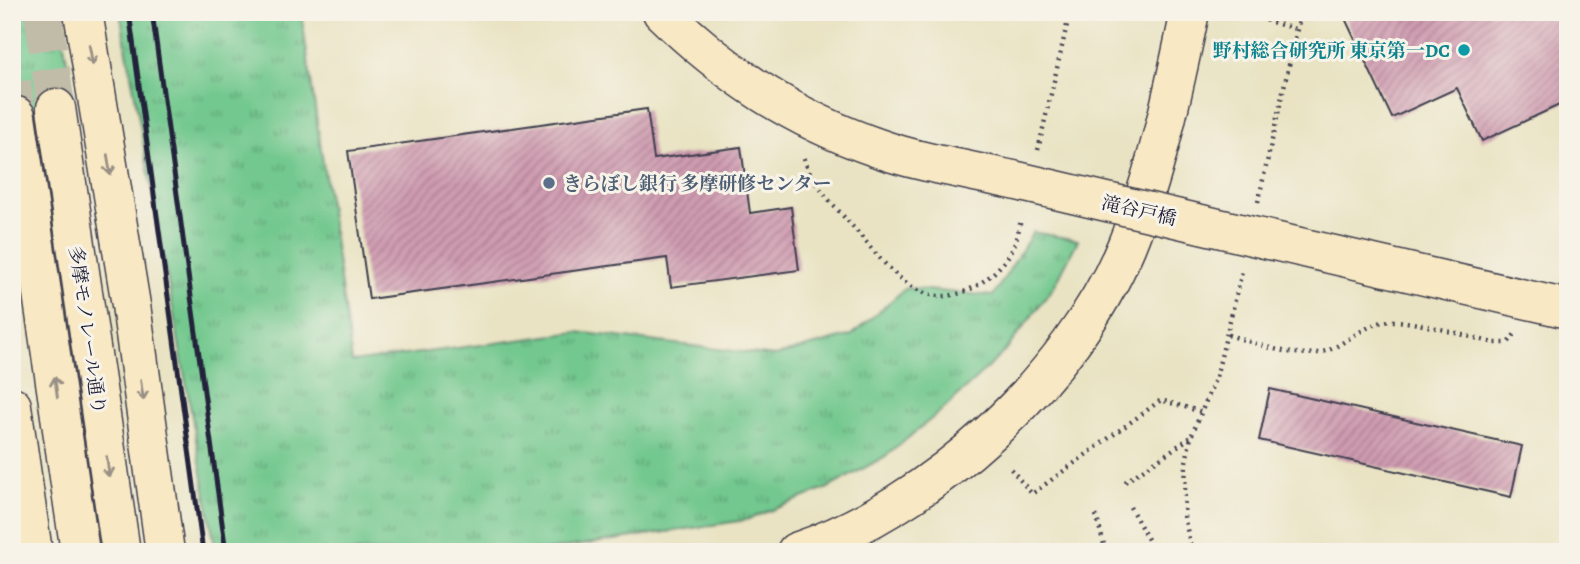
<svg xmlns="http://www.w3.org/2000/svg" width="1580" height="564" font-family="Alegreya,'Noto Serif JP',serif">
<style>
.grass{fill:url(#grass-tufts);stroke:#4a7564;stroke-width:2}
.building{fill:url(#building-hatch)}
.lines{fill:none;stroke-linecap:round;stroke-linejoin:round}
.secondary-tunnel{stroke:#c1bca8;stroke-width:38;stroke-dasharray:38 19;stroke-linecap:butt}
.secondary-casing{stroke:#403f4f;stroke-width:41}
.path{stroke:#403f4f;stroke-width:4.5;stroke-dasharray:2 5;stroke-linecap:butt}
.secondary{stroke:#f8e8c3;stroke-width:38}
.rail{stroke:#22223b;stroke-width:5}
.secondary-bridge-casing{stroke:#403f4f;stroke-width:41;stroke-linecap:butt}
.secondary-bridge{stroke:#f8e8c3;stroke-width:38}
.oneway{stroke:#988f86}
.culture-dot{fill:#0f9aa8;stroke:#f7f3e8;stroke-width:2.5}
.service-dot{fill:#5c6f8a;stroke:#f7f3e8;stroke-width:2.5}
.labels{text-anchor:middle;stroke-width:6;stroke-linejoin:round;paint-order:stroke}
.culture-label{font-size:19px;font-weight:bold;fill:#0d838f;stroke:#f7f3e8;text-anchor:end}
.service-label{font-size:19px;font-weight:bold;fill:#4e5e75;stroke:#f7f3e8;text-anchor:start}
.street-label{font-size:19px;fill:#22223b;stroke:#f7f3e8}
</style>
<defs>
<pattern id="grass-tufts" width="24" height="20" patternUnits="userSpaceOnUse" patternTransform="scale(1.75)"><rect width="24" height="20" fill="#72c88e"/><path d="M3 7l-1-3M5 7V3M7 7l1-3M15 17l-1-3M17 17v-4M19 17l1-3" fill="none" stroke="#5da275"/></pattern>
<pattern id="building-hatch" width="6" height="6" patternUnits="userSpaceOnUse" patternTransform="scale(1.75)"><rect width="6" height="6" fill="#cf9bb0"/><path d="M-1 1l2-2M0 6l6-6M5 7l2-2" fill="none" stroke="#a87e90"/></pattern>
</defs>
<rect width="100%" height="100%" fill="#f7f3e8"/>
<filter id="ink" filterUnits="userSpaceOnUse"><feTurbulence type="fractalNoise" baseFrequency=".0143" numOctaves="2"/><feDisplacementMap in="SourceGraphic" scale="14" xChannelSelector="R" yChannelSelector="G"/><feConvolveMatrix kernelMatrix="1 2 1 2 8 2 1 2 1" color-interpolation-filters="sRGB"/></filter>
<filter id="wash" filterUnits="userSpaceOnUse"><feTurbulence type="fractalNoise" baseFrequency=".00686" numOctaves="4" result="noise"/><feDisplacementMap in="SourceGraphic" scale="28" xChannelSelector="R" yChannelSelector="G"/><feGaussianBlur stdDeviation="1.57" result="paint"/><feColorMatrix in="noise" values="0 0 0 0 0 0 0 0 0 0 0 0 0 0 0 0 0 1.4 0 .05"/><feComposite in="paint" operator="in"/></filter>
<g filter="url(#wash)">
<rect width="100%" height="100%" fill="#e9e3c3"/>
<path class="grass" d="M 12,12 L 59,12 L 73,98 L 12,109 Z
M 120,12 L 301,12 L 352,362 L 577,332 L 775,356 L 852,335 L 906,288 L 993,296 L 1033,232 L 1078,240 L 1055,285 L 1006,350 L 947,406 L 886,456 L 828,488 L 746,520 L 534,552 L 216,552 Z"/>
<g id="blocks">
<path class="building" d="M 1342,12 L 1568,12 L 1568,101 L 1482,141 L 1457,88 L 1392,118 Z
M 647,109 L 654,159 L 741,147 L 750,213 L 791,207 L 799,270 L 671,287 L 667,258 L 369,299 L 348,151 Z
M 1270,389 L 1522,446 L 1511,497 L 1259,440 Z"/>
</g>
</g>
<g filter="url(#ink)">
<use href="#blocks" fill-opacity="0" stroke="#403f4f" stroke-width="2"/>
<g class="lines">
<path class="secondary-tunnel" d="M 43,12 L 56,108
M 12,82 L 16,116"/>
<defs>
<path id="secondary" d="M 83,12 L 131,305 L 165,552
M 662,12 C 726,74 793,119 878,148 C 920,163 969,170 1013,180
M 56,108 L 121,552
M 16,116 L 80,552
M 1265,239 L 1568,309
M 12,406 L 33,552
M 796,552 C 932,506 1070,380 1126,247 C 1157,172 1173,92 1190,12"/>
</defs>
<use href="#secondary" class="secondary-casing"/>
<path class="path" d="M 1239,12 L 1298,30
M 1038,150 L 1070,12
M 804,158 C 812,185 835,206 853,227 C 873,249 891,276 918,290 C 951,308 990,283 1009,255 C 1016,245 1018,232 1021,220
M 1258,202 L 1301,12
M 1228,335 C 1261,344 1305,365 1337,346 C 1353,337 1371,322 1390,321 C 1416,320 1467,337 1495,343 L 1508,343 L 1515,334
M 1011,469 L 1032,494 L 1161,400 L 1202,412
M 1125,482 L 1191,437
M 1130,507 L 1155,552
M 1096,515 L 1106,552
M 1192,552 L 1184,516 L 1186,462 L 1191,437 L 1216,377 L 1242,272"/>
<use href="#secondary" class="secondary"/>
<path class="rail" d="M 129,12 L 203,552
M 152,12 L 226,552"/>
<defs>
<path id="secondary-bridge" d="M 1013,180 L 1265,239"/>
</defs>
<use href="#secondary-bridge" class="secondary-bridge-casing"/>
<use href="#secondary-bridge" class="secondary-bridge"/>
</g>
<defs><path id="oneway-shaft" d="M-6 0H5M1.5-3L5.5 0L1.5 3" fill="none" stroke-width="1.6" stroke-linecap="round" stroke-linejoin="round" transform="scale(1.75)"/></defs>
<g class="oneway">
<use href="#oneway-shaft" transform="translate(91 55) rotate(80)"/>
<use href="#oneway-shaft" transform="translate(109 165) rotate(81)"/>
<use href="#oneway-shaft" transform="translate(56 387) rotate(-98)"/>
<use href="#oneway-shaft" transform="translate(142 390) rotate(82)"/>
<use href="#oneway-shaft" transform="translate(108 467) rotate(82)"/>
</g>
</g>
<circle class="culture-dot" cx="1464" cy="50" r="7"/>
<circle class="service-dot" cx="549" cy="183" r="7"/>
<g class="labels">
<g class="culture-label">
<text x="1450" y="57">野村総合研究所 東京第一DC</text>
</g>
<g class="service-label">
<text x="563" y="190">きらぼし銀行 多摩研修センター</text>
</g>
<g class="street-label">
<text transform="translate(1139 210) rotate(13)" y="7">滝谷戸橋</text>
<text transform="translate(88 330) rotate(82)" y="7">多摩モノレール通り</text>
</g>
</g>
<rect width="1580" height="564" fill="none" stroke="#f7f3e8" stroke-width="42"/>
</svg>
